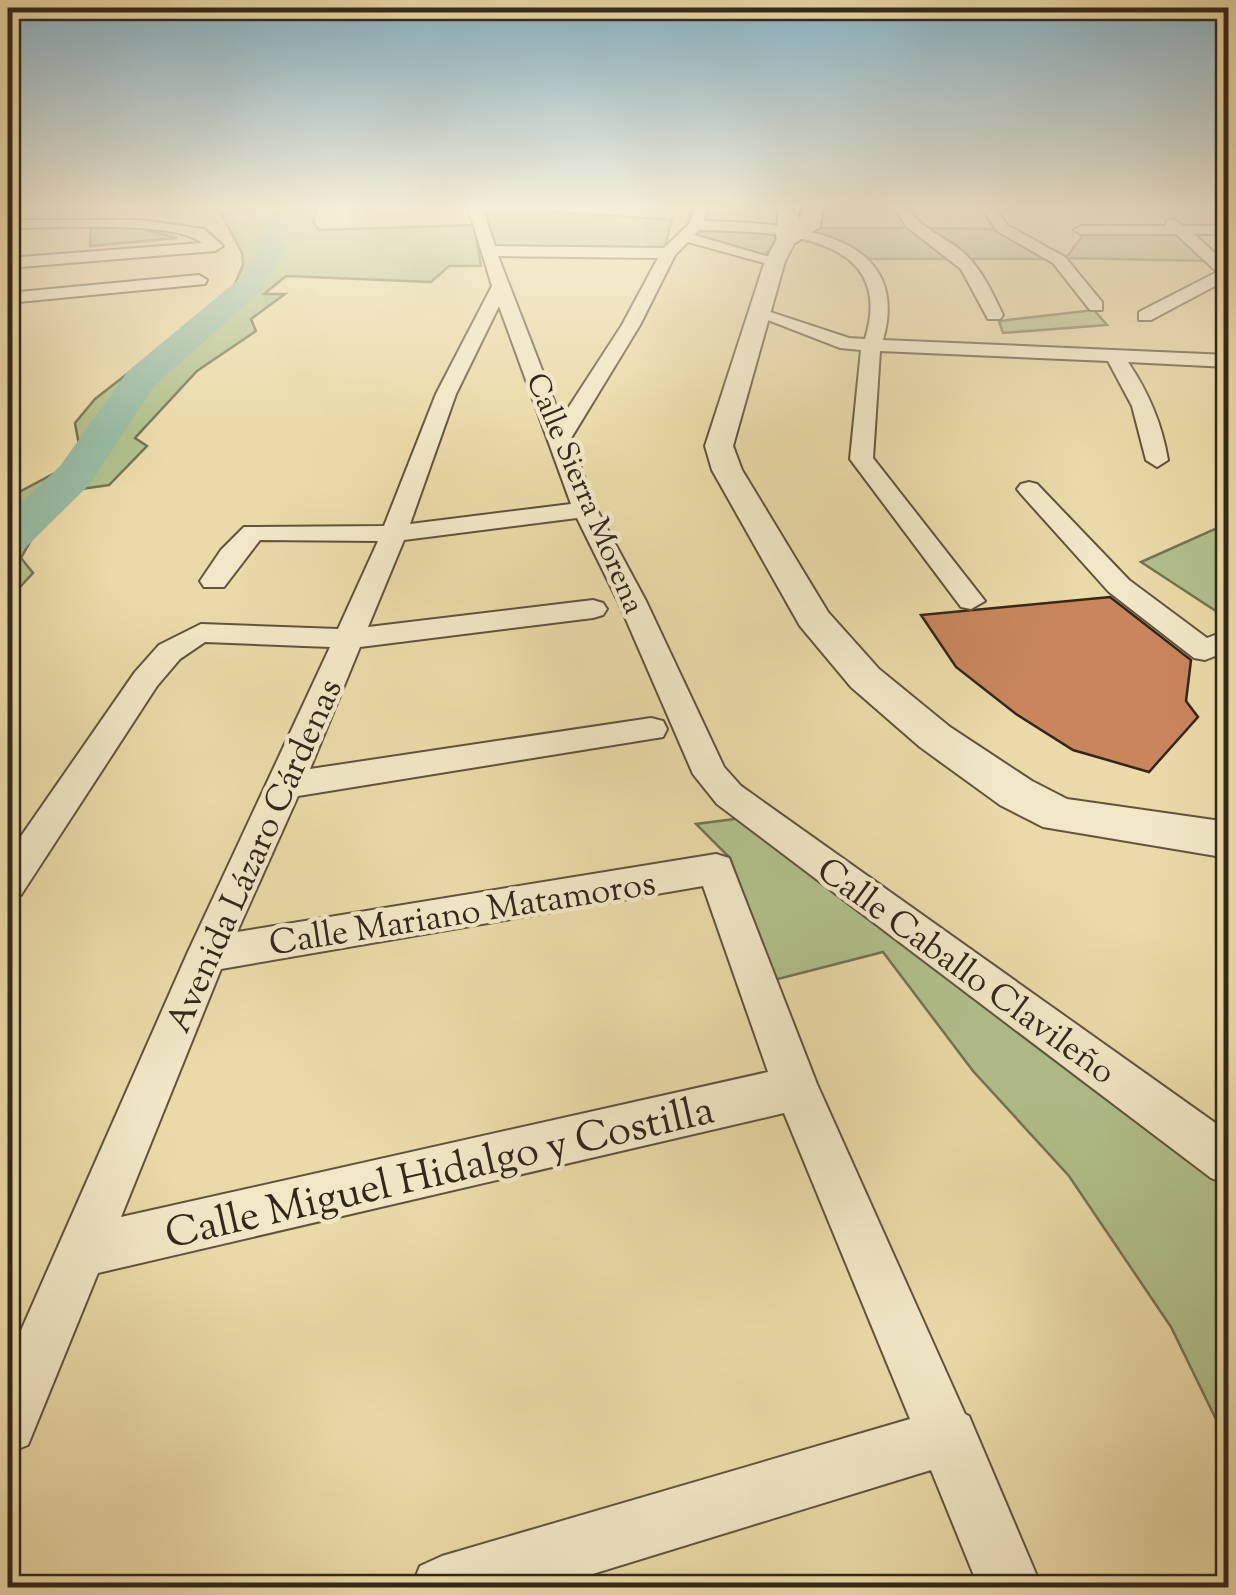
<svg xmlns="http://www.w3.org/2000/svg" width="1236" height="1595" font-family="'Sorts Mill Goudy',serif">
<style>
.green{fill:#b1c18c;stroke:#727453;stroke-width:2.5}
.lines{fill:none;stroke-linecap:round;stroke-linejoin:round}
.river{fill:#98bba4;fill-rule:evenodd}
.building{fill:#c9865c;stroke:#32281a;stroke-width:2.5}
.minor-casing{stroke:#60543d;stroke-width:4}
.tertiary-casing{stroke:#60543d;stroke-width:4}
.secondary-casing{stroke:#32281a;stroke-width:4}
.minor{fill:#f1e7c6;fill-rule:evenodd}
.tertiary{fill:#f1e7c6;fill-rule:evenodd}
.secondary{fill:#f1e7c6;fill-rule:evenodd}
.labels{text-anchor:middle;stroke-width:9;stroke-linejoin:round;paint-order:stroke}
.far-street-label{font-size:30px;fill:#32281a;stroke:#f1e7c6}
.street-label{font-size:35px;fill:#32281a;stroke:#f1e7c6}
.near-street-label{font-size:42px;fill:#32281a;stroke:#f1e7c6}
</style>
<rect width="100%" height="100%" fill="#eadaa7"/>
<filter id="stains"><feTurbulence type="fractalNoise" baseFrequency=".002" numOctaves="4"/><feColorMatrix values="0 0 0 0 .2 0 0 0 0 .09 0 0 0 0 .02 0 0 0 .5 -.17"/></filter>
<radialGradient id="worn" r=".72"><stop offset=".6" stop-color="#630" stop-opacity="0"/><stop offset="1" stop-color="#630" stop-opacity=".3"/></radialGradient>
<path class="green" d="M 226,207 L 317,210 L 313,222 L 319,230 L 474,225 L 481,266 L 449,266 L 431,282 L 286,276 L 264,294 L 285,294 L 251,319 L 256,331 L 197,371 L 135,438 L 147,446 L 109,485 L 74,490 L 48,510 L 21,558 L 33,573 L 8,600 L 8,498 L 66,467 L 79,445 L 75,423 L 95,399 L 231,293 L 243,265 L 242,253 L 221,213 Z
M 481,207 L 672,220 L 664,251 L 491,247 Z
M 91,227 L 136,227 L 177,238 L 90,246 Z
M 701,228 L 769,230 L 779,236 L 765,256 L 690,238 Z
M 818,228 L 906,228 L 920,232 L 955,259 L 864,259 L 809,232 Z
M 925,228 L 998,229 L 1053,259 L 965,259 Z
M 1086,231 L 1174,232 L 1208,261 L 1066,258 Z
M 1094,310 L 1107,325 L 1003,333 L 999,321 Z
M 1217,528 L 1228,533 L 1228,619 L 1141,562 Z
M 742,818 L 1228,1177 L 1228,1444 L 1171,1327 L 1069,1176 L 973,1071 L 883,952 L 774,980 L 730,858 L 696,824 Z"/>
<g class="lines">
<path class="river" d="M 262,207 L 287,207 L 287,248 L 261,291 L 154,386 L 90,484 L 24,549 L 8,553 L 8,515 L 60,466 L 128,371 L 239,279 L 259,248 Z"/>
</g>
<path class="building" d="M 1110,597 L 1191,660 L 1186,701 L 1198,717 L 1149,772 L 1073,750 L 1016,714 L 956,667 L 921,615 Z"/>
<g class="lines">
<defs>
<path id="minor" d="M 468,207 L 482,207 L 495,246 L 664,248 L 689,224 L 694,207 L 708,207 L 704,221 C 779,223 915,227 883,340 L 1228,355 L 1228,367 L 1128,362 C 1149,393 1162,424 1168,460 L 1157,467 L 1146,460 L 1132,406 L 1108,361 L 880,351 L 873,458 L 985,601 L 971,609 L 961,607 L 850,459 L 861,350 L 840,348 L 752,314 L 761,309 L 849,338 L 865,339 C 899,231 770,232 700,230 L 694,235 L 783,261 L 775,266 L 688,242 L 675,255 L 640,325 L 570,440 L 597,510 L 646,601 L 724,767 L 741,786 L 1228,1132 L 1228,1185 L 1211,1178 L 717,804 L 693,774 L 618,601 L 577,518 L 404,540 L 368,627 L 593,600 L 603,603 L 607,609 L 603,615 L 593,618 L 360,647 L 310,769 L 651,718 L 663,721 L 667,729 L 663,737 L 298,796 L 237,932 L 716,854 L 729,858 L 817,1084 L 965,1414 L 969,1416 L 1042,1588 L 979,1588 L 931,1470 L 547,1588 L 411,1588 L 420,1566 L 442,1556 L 910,1419 L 784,1113 L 98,1273 L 28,1445 L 8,1453 L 8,1360 L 187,954 L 330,647 L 205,642 L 180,659 L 157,686 L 21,895 L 8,899 L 8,855 L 135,672 L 159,645 L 201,624 L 338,629 L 378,541 L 260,540 L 224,587 L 204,587 L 200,581 L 221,550 L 244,527 L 384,526 L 436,394 L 492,286 ZM 498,256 L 658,258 L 622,325 L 561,419 ZM 499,306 L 571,504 L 410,524 L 456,394 ZM 703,886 L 768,1072 L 121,1217 L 221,969 Z
M 893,207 L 907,207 C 920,227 940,235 958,248 C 980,265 991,290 1003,315 L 1000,319 L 988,319 L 961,269 L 907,227 Z
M 981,207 L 995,207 L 1007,225 L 1065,257 L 1102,302 L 1102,310 L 1090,310 L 1053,263 L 997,231 Z
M 1172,219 L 1184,226 L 1228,226 L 1228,234 L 1194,234 L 1228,265 L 1228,279 L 1151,320 L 1139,320 L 1139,312 L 1217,272 L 1176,234 L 1081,234 L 1074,230 L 1081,226 L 1166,226 L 1167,220 Z
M 8,220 L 140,220 L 204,229 L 223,246 L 215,251 L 8,268 L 8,258 L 202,243 C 177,220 46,228 8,228 Z
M 199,275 L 207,280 L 205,284 L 8,303 L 8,293 Z
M 1029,482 L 1037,484 L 1129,580 L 1207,638 L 1228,630 L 1228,651 L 1205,660 L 1194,658 L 1109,592 L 1021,494 L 1017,489 L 1021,484 Z"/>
<path id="tertiary" d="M 787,232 L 797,238 L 785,261 L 733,446 L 742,470 L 828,612 L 879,669 L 950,727 L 1032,781 L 1067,799 L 1228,822 L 1228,858 L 1043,827 L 1000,805 L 920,747 L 851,687 L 800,626 L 712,470 L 705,446 L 765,261 L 780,234 Z"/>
<path id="secondary" d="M 779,207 L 799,207 L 798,224 L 803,207 L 823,207 L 820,227 L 795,243 L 779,243 L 776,238 Z"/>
</defs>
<use href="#minor" class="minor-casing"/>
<use href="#tertiary" class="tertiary-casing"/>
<use href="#secondary" class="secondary-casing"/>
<use href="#minor" class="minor"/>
<use href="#tertiary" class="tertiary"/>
<use href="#secondary" class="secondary"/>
</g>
<linearGradient id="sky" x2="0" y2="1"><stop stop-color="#88b7cd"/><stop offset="0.48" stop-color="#f6eed7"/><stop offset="1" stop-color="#f6eed7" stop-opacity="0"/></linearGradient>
<rect width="1236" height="431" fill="url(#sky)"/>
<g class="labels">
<g class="far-street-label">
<text transform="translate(586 493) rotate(67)" y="10">Calle Sierra Morena</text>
</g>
<g class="street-label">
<text transform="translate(253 855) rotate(-66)" y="12">Avenida Lázaro Cárdenas</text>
<text transform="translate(462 912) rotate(-9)" y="12">Calle Mariano Matamoros</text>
<text transform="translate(967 970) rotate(36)" y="12">Calle Caballo Clavileño</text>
</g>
<g class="near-street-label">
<text transform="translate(439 1170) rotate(-13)" y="15">Calle Miguel Hidalgo y Costilla</text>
</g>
</g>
<rect width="1236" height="1595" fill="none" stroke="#eadaa7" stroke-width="40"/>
<rect x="10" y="10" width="1216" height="1575" fill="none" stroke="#32281a" stroke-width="5"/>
<rect x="20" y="20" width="1196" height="1555" fill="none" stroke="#32281a" stroke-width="2.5"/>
<rect width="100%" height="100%" filter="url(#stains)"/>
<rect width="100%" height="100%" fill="url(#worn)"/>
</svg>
